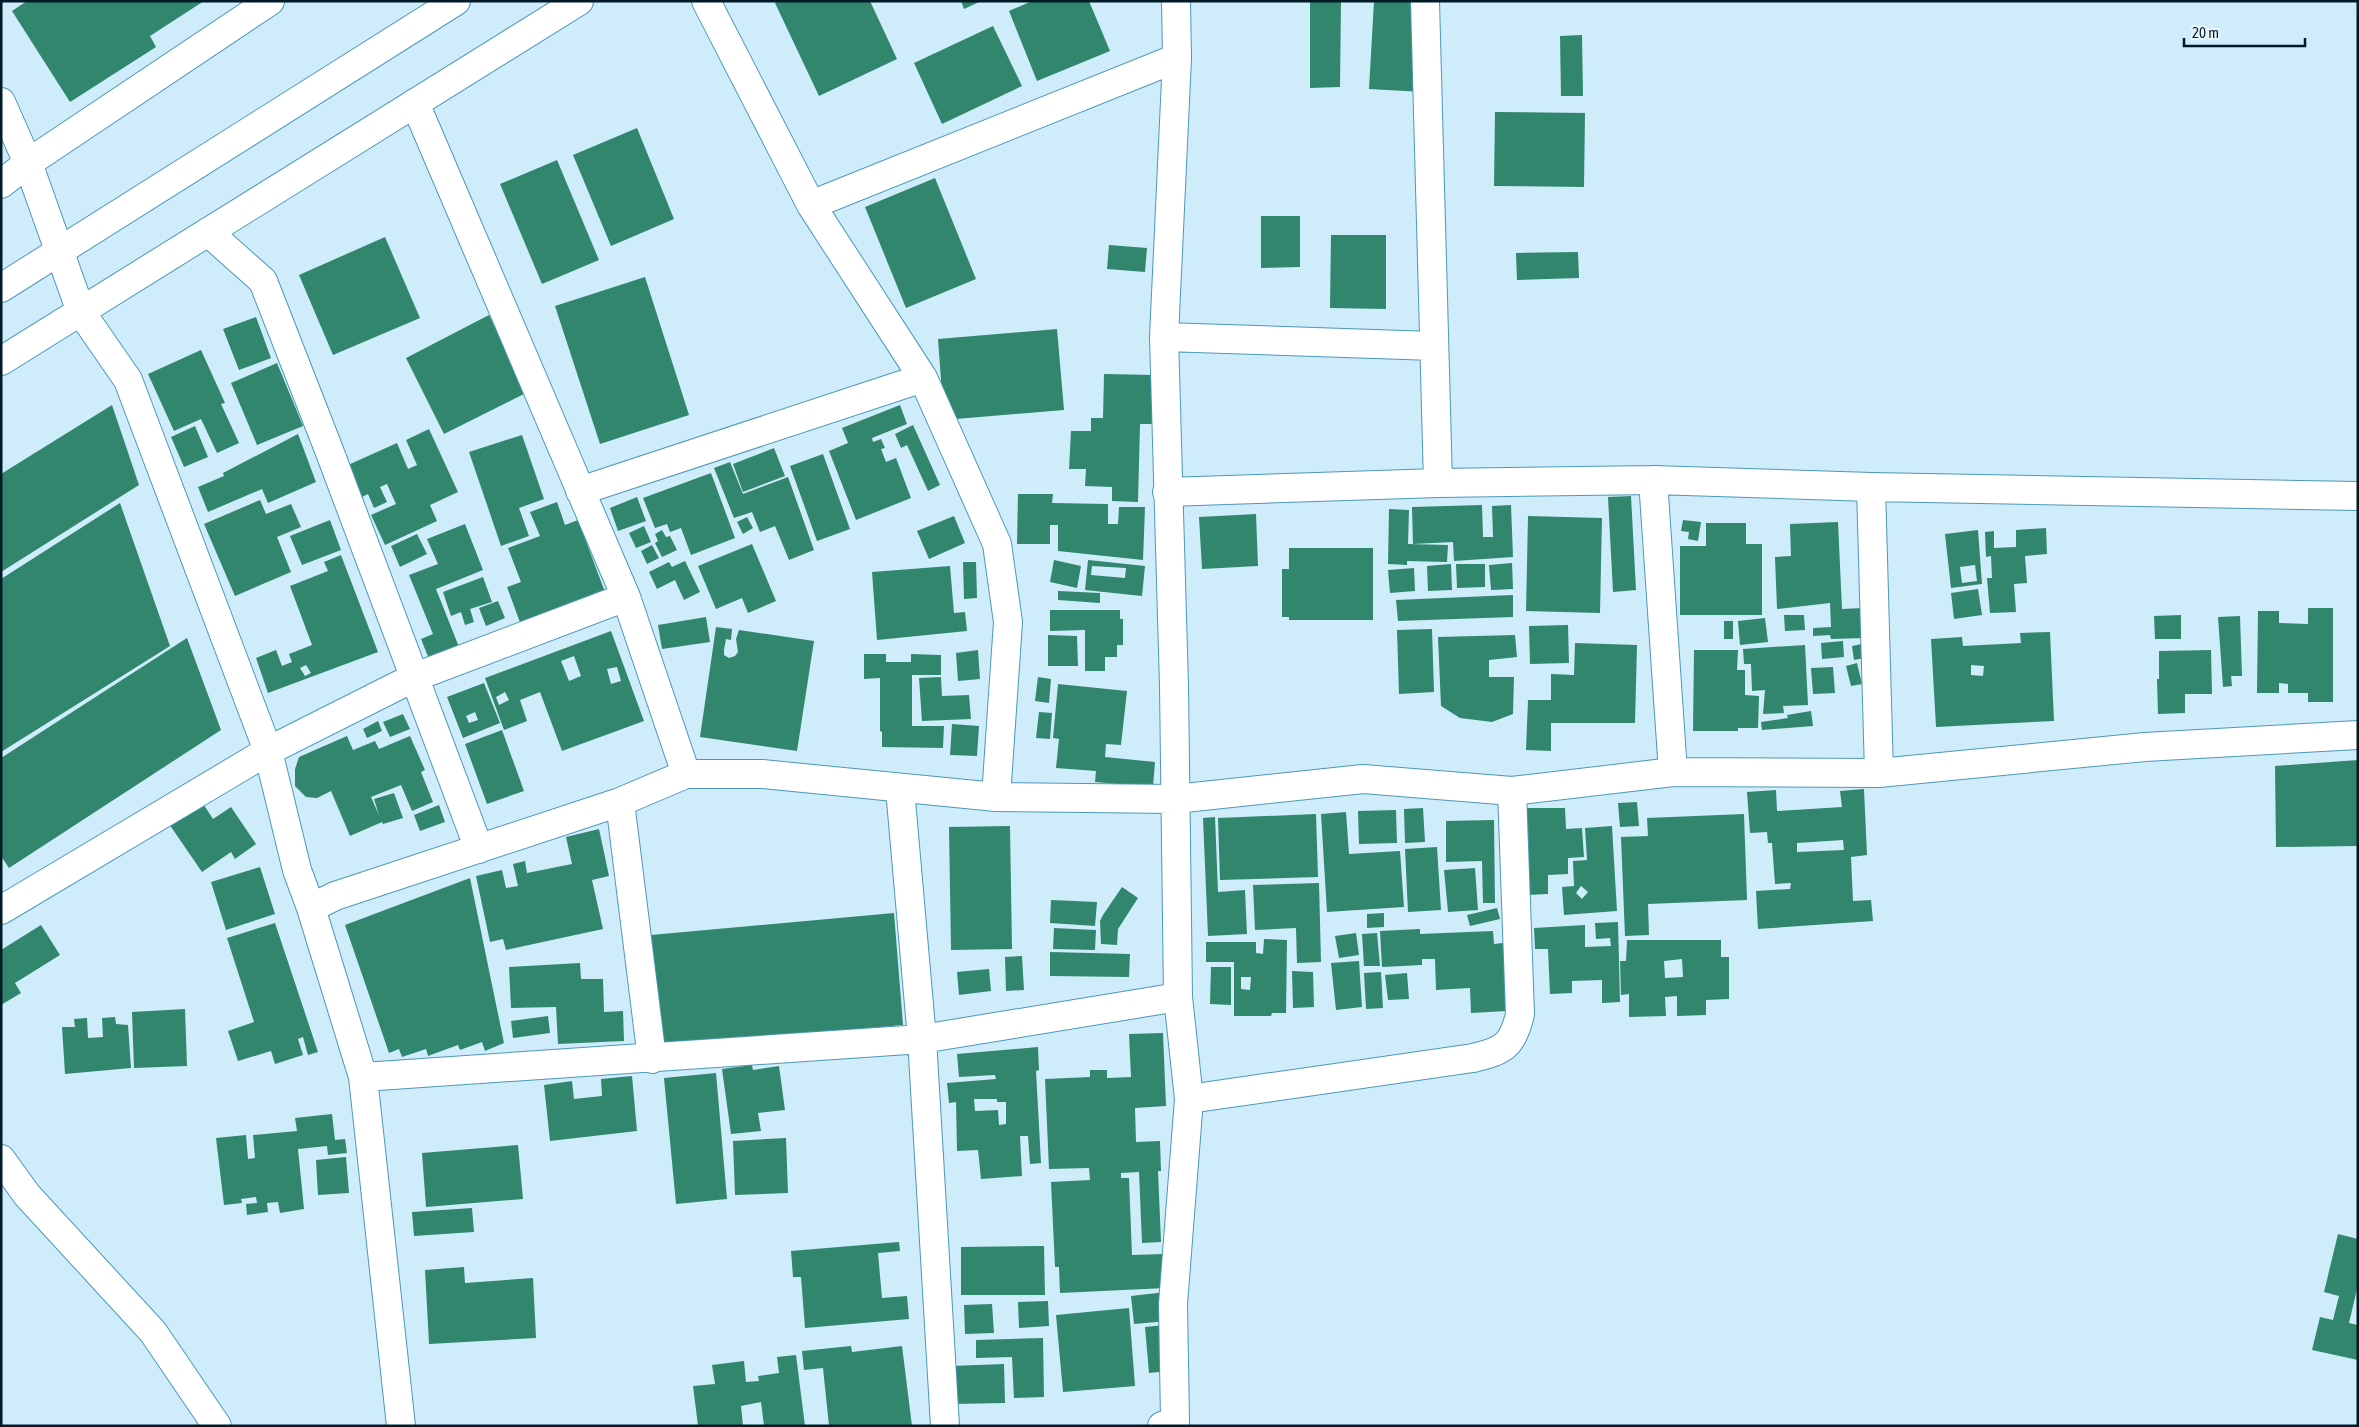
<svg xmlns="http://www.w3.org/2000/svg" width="2359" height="1427" font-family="'Asap Condensed',sans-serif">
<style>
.building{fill:#31866d;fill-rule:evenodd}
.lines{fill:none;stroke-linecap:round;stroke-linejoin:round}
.street-casing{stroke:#4c98ba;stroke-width:30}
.highway-casing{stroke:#4c98ba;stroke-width:30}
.street{stroke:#fff;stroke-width:28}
.highway{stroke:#fff;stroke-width:28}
</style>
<rect width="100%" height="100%" fill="#cfecfb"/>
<path class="building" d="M 27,1 L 204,1 L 150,36 L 156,47 L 70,102 L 12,11 Z
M 777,1 L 870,1 L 897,59 L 819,96 L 775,3 Z
M 961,1 L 981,1 L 964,9 Z
M 1032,1 L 1089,1 L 1110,51 L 1037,81 L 1009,11 Z
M 1310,1 L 1341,1 L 1340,87 L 1310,88 Z
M 1374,1 L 1427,1 L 1423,92 L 1369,89 Z
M 993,26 L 1022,86 L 942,124 L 914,63 Z
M 1582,35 L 1583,96 L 1561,96 L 1560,36 Z
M 1495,112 L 1585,113 L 1584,187 L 1494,186 Z
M 637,128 L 674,219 L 611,246 L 573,155 Z
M 557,160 L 599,260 L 542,284 L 500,184 Z
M 935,178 L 976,279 L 906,308 L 865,207 Z
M 1261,216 L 1300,216 L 1300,267 L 1261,268 Z
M 1331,235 L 1386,235 L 1386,309 L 1330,308 Z
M 385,237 L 420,318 L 333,355 L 299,275 Z
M 1109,245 L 1147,248 L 1145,272 L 1107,269 Z
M 1578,252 L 1579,278 L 1517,280 L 1516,253 Z
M 645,277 L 689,415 L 600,444 L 555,306 Z
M 489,315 L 528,392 L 444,434 L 406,358 Z
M 256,317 L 271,358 L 239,370 L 223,329 Z
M 1057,329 L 1064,410 L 944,420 L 938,339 Z
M 201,350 L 225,403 L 221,404 L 239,443 L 217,453 L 201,419 L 174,431 L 148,374 Z
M 277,363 L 303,426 L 257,445 L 231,383 Z
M 1104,374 L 1156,375 L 1155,424 L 1140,424 L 1138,502 L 1112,501 L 1112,487 L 1085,486 L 1086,469 L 1069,469 L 1071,431 L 1091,431 L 1091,418 L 1103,418 Z
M 112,405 L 139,485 L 1,572 L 1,474 Z
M 900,405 L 907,424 L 872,438 L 873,442 L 881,439 L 885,448 L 881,449 L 886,462 L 896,458 L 911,498 L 856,520 L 829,451 L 848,443 L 842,428 Z
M 913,425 L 940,485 L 928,491 L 907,445 L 901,448 L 895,434 Z
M 195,426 L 208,457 L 184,467 L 171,437 Z
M 429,429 L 458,492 L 430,505 L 437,521 L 385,545 L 371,515 L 396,504 L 387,484 L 380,487 L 387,502 L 374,508 L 368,494 L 362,497 L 348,465 L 397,443 L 408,469 L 417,465 L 406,440 Z
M 298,434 L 316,482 L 268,503 L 262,489 L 208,512 L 198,487 L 224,476 L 223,473 Z
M 522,435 L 544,499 L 519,508 L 529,536 L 501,546 L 469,452 Z
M 774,448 L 785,476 L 743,492 L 733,464 Z
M 823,454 L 850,529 L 817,541 L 790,466 Z
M 730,462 L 743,494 L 788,477 L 814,550 L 789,560 L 775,526 L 760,532 L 752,512 L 734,518 L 714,468 Z
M 711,473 L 735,538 L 691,555 L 681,528 L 670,532 L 667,524 L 655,528 L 643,498 Z
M 1018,494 L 1053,494 L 1052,503 L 1108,504 L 1108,524 L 1118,524 L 1119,507 L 1145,507 L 1143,560 L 1058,551 L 1058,525 L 1050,525 L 1050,544 L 1017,544 Z
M 1631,496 L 1636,590 L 1613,592 L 1608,497 Z
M 637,497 L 646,521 L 618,531 L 610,508 Z
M 260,500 L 266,514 L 291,504 L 301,527 L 277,537 L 291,572 L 235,596 L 204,524 Z
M 557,502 L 565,525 L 578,520 L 605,592 L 521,625 L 507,587 L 521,582 L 508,548 L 540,536 L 530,512 Z
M 120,503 L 170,646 L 1,752 L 1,579 Z
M 1482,505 L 1483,537 L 1493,537 L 1492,506 L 1511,505 L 1513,557 L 1454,561 L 1453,542 L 1413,544 L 1412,507 Z
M 1389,509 L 1409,510 L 1408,544 L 1448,545 L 1447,562 L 1407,561 L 1407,565 L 1388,564 Z
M 1256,514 L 1258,566 L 1202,569 L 1199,517 Z
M 954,516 L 965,543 L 929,559 L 917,531 Z
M 1528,516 L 1602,518 L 1600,613 L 1526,611 Z
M 747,517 L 753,528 L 743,534 L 737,522 Z
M 330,520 L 341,550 L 302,565 L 290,536 Z
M 1683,520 L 1701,522 L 1698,541 L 1688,539 L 1689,532 L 1681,531 Z
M 1838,522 L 1842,609 L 1863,608 L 1864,638 L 1831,639 L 1830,635 L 1813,636 L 1813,628 L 1831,627 L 1830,603 L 1777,609 L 1775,557 L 1791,556 L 1790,524 Z
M 1706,523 L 1746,523 L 1746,544 L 1762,544 L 1762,615 L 1680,615 L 1680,546 L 1706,546 Z
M 465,524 L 483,570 L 436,589 L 459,647 L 429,659 L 421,639 L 433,634 L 409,575 L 438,564 L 427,539 Z
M 644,526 L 651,542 L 636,548 L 629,533 Z
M 2046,528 L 2047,554 L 2025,556 L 2027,583 L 2014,584 L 2016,612 L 1990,613 L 1987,578 L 1992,578 L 1991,556 L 1986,557 L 1985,532 L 1994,531 L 1994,548 L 2016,547 L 2016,530 Z
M 662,530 L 666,537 L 670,536 L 677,550 L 662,557 L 655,543 L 658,541 L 655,534 Z
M 1978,530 L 1982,584 L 1951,588 L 1945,534 ZM 1975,565 L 1977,581 L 1962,583 L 1960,567 Z
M 417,534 L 427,554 L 400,567 L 391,546 Z
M 752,544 L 776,601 L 748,613 L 742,598 L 716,609 L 698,566 Z
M 652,545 L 659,558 L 647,564 L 641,551 Z
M 1289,548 L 1373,548 L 1373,620 L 1289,620 L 1289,617 L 1282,617 L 1282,569 L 1289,569 Z
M 341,555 L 378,652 L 268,693 L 256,658 L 276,650 L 282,666 L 292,662 L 289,654 L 312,645 L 290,586 L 328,571 L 324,562 ZM 306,665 L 311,673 L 305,676 L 300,668 Z
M 1054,560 L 1081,566 L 1077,588 L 1050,582 Z
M 1088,560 L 1145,566 L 1142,596 L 1085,590 ZM 1092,566 L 1126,568 L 1125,578 L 1091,575 Z
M 685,561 L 700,592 L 684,600 L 675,580 L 657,589 L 649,572 L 669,562 L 672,567 Z
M 963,562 L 976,562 L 977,598 L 964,599 Z
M 1512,563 L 1513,589 L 1491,590 L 1489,565 Z
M 1451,564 L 1452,590 L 1428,591 L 1427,566 Z
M 1456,564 L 1485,564 L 1485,587 L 1457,588 Z
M 950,566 L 954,613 L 965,612 L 967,631 L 877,640 L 872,572 Z
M 1414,568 L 1415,591 L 1390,593 L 1388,570 Z
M 483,577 L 492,602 L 470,609 L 474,622 L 465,625 L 461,612 L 451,616 L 443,592 Z
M 1978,589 L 1982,615 L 1954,619 L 1951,593 Z
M 1058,591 L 1100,593 L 1100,603 L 1058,600 Z
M 1513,595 L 1513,617 L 1398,621 L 1396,600 Z
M 498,601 L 505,618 L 486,626 L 479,608 Z
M 2308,608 L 2333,608 L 2333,702 L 2308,702 L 2308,693 L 2288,693 L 2288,684 L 2279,683 L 2279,693 L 2257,693 L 2258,611 L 2279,611 L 2279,623 L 2308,624 Z
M 1050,610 L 1120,610 L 1120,619 L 1123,619 L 1123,645 L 1117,645 L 1117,657 L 1105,657 L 1105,671 L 1085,671 L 1085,630 L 1050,631 Z
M 1784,615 L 1804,615 L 1805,630 L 1785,631 Z
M 2181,615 L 2181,639 L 2155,639 L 2154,616 Z
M 2240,616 L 2242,676 L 2231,676 L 2232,686 L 2223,687 L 2218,617 Z
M 706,617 L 710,642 L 662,649 L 658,625 Z
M 1765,618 L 1768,642 L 1740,645 L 1738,621 Z
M 1724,621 L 1733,621 L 1733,639 L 1724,639 Z
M 1568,625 L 1569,663 L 1530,664 L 1529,626 Z
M 716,627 L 732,629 L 731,640 L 726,639 L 724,650 L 724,655 L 729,658 L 735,656 L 738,652 L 736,639 L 739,630 L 814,641 L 797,751 L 700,737 Z
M 1432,629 L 1434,692 L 1399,694 L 1397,630 Z
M 611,631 L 644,721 L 562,751 L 540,692 L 520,700 L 527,721 L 504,730 L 485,678 ZM 574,656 L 581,676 L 569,681 L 561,661 ZM 617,667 L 621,681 L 611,684 L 607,669 ZM 505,692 L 509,700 L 499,705 L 496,697 Z
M 2050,632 L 2054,721 L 1936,727 L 1931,639 L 1962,637 L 1963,646 L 2021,643 L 2020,633 ZM 1971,665 L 1984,666 L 1983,676 L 1971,675 Z
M 1048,635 L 1077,636 L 1078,666 L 1048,666 Z
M 1515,635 L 1517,657 L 1489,660 L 1489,677 L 1514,677 L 1513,714 L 1492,722 L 1460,718 L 1441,706 L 1438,637 Z
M 187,638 L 221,730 L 9,868 L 1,856 L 1,758 Z
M 1843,641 L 1844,657 L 1822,659 L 1821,643 Z
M 1575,643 L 1637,645 L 1635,723 L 1551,723 L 1551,751 L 1526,750 L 1528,700 L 1551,700 L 1551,674 L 1574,675 Z
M 1862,644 L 1864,658 L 1854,660 L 1852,646 Z
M 1805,645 L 1808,705 L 1783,706 L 1784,713 L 1763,714 L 1765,690 L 1752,691 L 1751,664 L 1744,664 L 1743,649 Z
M 978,650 L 980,679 L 958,681 L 956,653 Z
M 1694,650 L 1738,650 L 1737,670 L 1745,670 L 1745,695 L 1759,696 L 1758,728 L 1738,728 L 1738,731 L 1693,731 Z
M 2211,650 L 2212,694 L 2185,694 L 2185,713 L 2158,714 L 2157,679 L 2159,679 L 2159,651 Z
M 864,654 L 886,654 L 886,662 L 911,662 L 911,654 L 941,655 L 941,675 L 912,675 L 912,726 L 944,726 L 943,748 L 882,747 L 882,732 L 880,731 L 880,678 L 864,679 Z
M 1857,663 L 1862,684 L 1851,686 L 1846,666 Z
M 1833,667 L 1835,693 L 1813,694 L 1811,668 Z
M 941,677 L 942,696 L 969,695 L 971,719 L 922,721 L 919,678 Z
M 1038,677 L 1051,679 L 1049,703 L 1035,701 Z
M 484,683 L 500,723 L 463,738 L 447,697 ZM 475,712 L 478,720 L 469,723 L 466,716 Z
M 1058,684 L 1127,691 L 1121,745 L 1106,744 L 1105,757 L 1155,762 L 1153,787 L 1095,782 L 1096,771 L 1056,768 L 1059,739 L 1053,738 Z
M 1811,711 L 1813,726 L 1762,730 L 1761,722 L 1788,718 L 1787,715 Z
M 1039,712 L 1052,713 L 1050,739 L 1036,738 Z
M 403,714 L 410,729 L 390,737 L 383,722 Z
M 378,721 L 382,731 L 367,738 L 363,729 Z
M 952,724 L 979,726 L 977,756 L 950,755 Z
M 502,730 L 524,791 L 487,804 L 465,744 Z
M 347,736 L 353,750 L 375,741 L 379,749 L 410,736 L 425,770 L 421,772 L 433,802 L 412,811 L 401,785 L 371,797 L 379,815 L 374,799 L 394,793 L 403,818 L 383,824 L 382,822 L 350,836 L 331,791 L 317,798 L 306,797 L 295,786 L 295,769 L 299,757 Z
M 2358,760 L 2358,846 L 2276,847 L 2275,766 Z
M 1864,789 L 1867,855 L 1851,857 L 1853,901 L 1871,900 L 1873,921 L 1758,929 L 1756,891 L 1790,889 L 1791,883 L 1775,884 L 1772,843 L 1768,843 L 1767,832 L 1750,833 L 1747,792 L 1776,790 L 1777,811 L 1842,807 L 1840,791 ZM 1843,840 L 1844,850 L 1797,852 L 1797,843 Z
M 200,799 L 213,819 L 231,807 L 256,844 L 235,859 L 231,852 L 202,872 L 167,821 Z
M 1637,802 L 1639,826 L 1620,827 L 1618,803 Z
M 439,805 L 445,822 L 420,831 L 414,815 Z
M 1423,808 L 1425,842 L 1405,843 L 1404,809 Z
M 1524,808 L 1565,808 L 1566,829 L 1582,828 L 1584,857 L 1568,858 L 1568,874 L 1548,875 L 1548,894 L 1527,895 Z
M 1396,810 L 1397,843 L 1359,844 L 1358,811 Z
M 1346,812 L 1349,854 L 1400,851 L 1404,907 L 1327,912 L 1321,814 Z
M 1316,814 L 1318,877 L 1220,880 L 1218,818 Z
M 1744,814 L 1747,900 L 1648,904 L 1649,935 L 1625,936 L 1621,837 L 1648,836 L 1647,818 Z
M 1215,817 L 1218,892 L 1245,890 L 1247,934 L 1208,936 L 1203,818 Z
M 1494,820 L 1495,903 L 1483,903 L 1482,861 L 1446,862 L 1446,821 Z
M 1010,826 L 1012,949 L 951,950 L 949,827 Z
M 1612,826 L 1617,911 L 1564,915 L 1562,887 L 1574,886 L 1573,861 L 1587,860 L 1585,828 ZM 1581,886 L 1588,892 L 1582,899 L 1576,893 Z
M 599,829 L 609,876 L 592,880 L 603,929 L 506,950 L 503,939 L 490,942 L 476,876 L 502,870 L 506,888 L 518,886 L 513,864 L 525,861 L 527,873 L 572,864 L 566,837 Z
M 1437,847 L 1441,910 L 1408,912 L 1405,849 Z
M 260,867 L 275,914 L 226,930 L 211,882 Z
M 1475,868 L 1478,910 L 1448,912 L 1444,870 Z
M 470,878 L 504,1043 L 485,1051 L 482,1042 L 460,1050 L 458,1045 L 428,1056 L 426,1049 L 402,1057 L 399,1049 L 389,1053 L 345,925 Z
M 1319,883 L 1321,962 L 1297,963 L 1296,928 L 1255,930 L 1253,885 Z
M 1122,887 L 1138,898 L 1118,929 L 1117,945 L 1101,944 L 1100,921 L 1103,915 Z
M 1051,900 L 1097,902 L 1095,926 L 1050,923 Z
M 1497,908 L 1500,919 L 1470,926 L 1467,915 Z
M 894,913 L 903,1025 L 661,1046 L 651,935 Z
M 1384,913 L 1384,927 L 1367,928 L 1367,914 Z
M 1618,922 L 1620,1002 L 1602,1003 L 1602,980 L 1572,981 L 1572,993 L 1550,994 L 1548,949 L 1535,949 L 1534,928 L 1585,925 L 1585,947 L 1611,946 L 1610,938 L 1596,939 L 1595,923 Z
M 275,923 L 318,1052 L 308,1055 L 303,1037 L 298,1039 L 303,1055 L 275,1064 L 271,1051 L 238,1061 L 228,1031 L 254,1022 L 227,938 Z
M 41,925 L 60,955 L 15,983 L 21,993 L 1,1005 L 1,950 Z
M 1054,928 L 1096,930 L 1095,950 L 1053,949 Z
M 1420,929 L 1420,934 L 1493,931 L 1494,944 L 1503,943 L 1507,1011 L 1471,1013 L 1470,988 L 1436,990 L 1435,959 L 1422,959 L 1422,965 L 1382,967 L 1380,931 Z
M 1356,933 L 1359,955 L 1339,958 L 1335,936 Z
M 1377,933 L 1380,966 L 1364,966 L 1362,934 Z
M 1264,939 L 1287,940 L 1286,1013 L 1272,1013 L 1271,1016 L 1234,1016 L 1234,962 L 1206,962 L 1206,942 L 1256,942 L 1256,953 L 1263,954 ZM 1241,977 L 1251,977 L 1250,990 L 1241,989 Z
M 1627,940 L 1721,940 L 1721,957 L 1729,957 L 1729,999 L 1706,1000 L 1706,1015 L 1677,1016 L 1677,996 L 1665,997 L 1666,1016 L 1629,1017 L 1629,994 L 1621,995 L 1620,961 L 1626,961 ZM 1682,959 L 1683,977 L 1665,978 L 1664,961 Z
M 1050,952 L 1130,954 L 1129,977 L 1050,976 Z
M 1022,956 L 1024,990 L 1006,991 L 1005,957 Z
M 1359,961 L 1362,1007 L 1336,1010 L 1331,963 Z
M 580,963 L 581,979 L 603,979 L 604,1012 L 623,1011 L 624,1041 L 558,1044 L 556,1007 L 511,1008 L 509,967 Z
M 1211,967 L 1231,967 L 1231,1005 L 1210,1004 Z
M 989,969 L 991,991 L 959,995 L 957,972 Z
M 1292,971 L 1313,972 L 1314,1007 L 1293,1008 Z
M 1381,972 L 1383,1008 L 1366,1009 L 1364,973 Z
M 1407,973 L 1409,999 L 1388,1000 L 1385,975 Z
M 185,1009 L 187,1066 L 134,1068 L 132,1012 Z
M 548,1016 L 550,1033 L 513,1038 L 511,1021 Z
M 115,1017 L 116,1024 L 128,1025 L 131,1068 L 65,1074 L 62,1027 L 75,1027 L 74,1019 L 87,1018 L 88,1038 L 103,1037 L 102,1018 Z
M 1163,1033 L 1166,1106 L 1135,1108 L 1136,1142 L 1160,1141 L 1161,1171 L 1158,1171 L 1161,1242 L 1142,1243 L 1139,1172 L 1121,1173 L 1121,1178 L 1129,1178 L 1132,1255 L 1164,1254 L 1166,1288 L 1060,1293 L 1059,1267 L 1055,1267 L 1051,1182 L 1090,1180 L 1089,1168 L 1049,1169 L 1045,1079 L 1090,1077 L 1090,1070 L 1107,1070 L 1107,1078 L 1131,1077 L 1129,1034 Z
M 1038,1047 L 1039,1070 L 1036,1071 L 1041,1163 L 1030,1164 L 1028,1136 L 1020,1136 L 1022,1176 L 981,1179 L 978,1150 L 957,1151 L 956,1102 L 949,1103 L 947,1083 L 996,1079 L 995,1075 L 959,1077 L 957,1054 ZM 974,1099 L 997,1099 L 997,1102 L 1006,1102 L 1006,1124 L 999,1125 L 998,1110 L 975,1111 Z
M 752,1065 L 753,1070 L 779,1066 L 785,1110 L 758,1113 L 761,1131 L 731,1134 L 722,1069 Z
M 716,1073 L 727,1199 L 676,1204 L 664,1078 Z
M 632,1076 L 637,1131 L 550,1141 L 544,1085 L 572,1081 L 574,1099 L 602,1096 L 601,1079 Z
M 332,1114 L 335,1140 L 345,1139 L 347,1153 L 328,1155 L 327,1146 L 298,1149 L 304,1209 L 280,1213 L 278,1202 L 267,1203 L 268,1212 L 247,1215 L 246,1204 L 257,1203 L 256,1197 L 241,1199 L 242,1203 L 224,1205 L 216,1138 L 246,1135 L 248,1159 L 255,1158 L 253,1135 L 297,1131 L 295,1118 Z
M 786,1138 L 788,1193 L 735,1195 L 733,1141 Z
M 518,1145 L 523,1199 L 426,1207 L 422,1153 Z
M 346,1157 L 349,1193 L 318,1195 L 316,1160 Z
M 472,1208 L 474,1232 L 414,1236 L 412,1212 Z
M 2338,1234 L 2358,1239 L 2358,1285 L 2349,1323 L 2358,1325 L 2358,1360 L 2312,1350 L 2320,1317 L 2333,1320 L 2339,1296 L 2324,1292 Z
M 899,1242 L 900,1251 L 878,1253 L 882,1298 L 907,1296 L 909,1319 L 805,1328 L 801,1277 L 793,1277 L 791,1251 Z
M 1044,1246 L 1045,1295 L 961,1295 L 961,1247 Z
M 464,1267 L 465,1283 L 533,1278 L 536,1338 L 429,1344 L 425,1270 Z
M 1166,1292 L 1168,1321 L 1134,1324 L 1131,1296 Z
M 1048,1301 L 1049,1326 L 1019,1328 L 1018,1302 Z
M 992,1304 L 994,1333 L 965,1334 L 964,1305 Z
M 1129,1308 L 1135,1386 L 1063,1392 L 1056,1315 Z
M 1165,1325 L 1169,1371 L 1149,1373 L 1145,1327 Z
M 1043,1338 L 1044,1397 L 1014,1398 L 1012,1357 L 976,1358 L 976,1340 Z
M 851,1346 L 852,1352 L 902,1346 L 912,1426 L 829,1426 L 823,1368 L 804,1370 L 802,1351 Z
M 796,1355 L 805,1426 L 764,1426 L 761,1402 L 741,1406 L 743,1426 L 698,1426 L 693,1386 L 715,1384 L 712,1365 L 744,1361 L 746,1382 L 759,1381 L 758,1376 L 779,1373 L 777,1357 Z
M 1004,1364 L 1005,1403 L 952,1404 L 951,1366 Z"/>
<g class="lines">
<defs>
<path id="street" d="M 706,1 L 811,205 L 923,378 L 997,544 L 1008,622 L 996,797
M 1425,1 L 1438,483
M 1,102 L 28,163 L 81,312 L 128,380 L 268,751 L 297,870 L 311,908 L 335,896 L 620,802 L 686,774 L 762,774 L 996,797 L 1175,799 L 1363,779 L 1512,791 L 1673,772 L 1879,773 L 2145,747 L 2358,735
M 415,103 L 626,597 L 686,774
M 1,184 L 28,163 L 270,1
M 811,205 L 1177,58
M 208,232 L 263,281 L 329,450 L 479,849
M 1164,337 L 1434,346
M 1653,480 L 1673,772
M 1871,487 L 1879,773
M 580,491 L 923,378
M 1167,492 L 1438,483 L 1653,480 L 1871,487 L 2358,496
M 900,789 L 922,1039 L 945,1426
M 620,802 L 652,1059
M 311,908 L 363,1077 L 401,1426
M 1,910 L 268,751 L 415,677 L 626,597
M 363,1077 L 922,1039 L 1178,997
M 1189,1099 L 1473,1058 C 1504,1051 1513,1045 1520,1014 L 1512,791
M 1,1159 L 27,1195 L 153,1332 L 217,1426
M 1162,1426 L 1175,1421 L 1173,1304 L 1189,1099 L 1178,997 L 1174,686 L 1164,337 L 1177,58 L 1176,1"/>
<path id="highway" d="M 1,288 L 456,1
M 1,361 L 579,1"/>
</defs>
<use href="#street" class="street-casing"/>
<use href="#highway" class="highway-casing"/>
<use href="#street" class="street"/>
<use href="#highway" class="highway"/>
</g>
<rect width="2359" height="1427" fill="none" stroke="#001b28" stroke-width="5"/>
<path d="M2184 38v8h121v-8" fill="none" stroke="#001b28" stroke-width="2.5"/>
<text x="2192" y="38" font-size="15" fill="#001b28" stroke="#e8f6fe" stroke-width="4" paint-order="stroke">20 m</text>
</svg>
